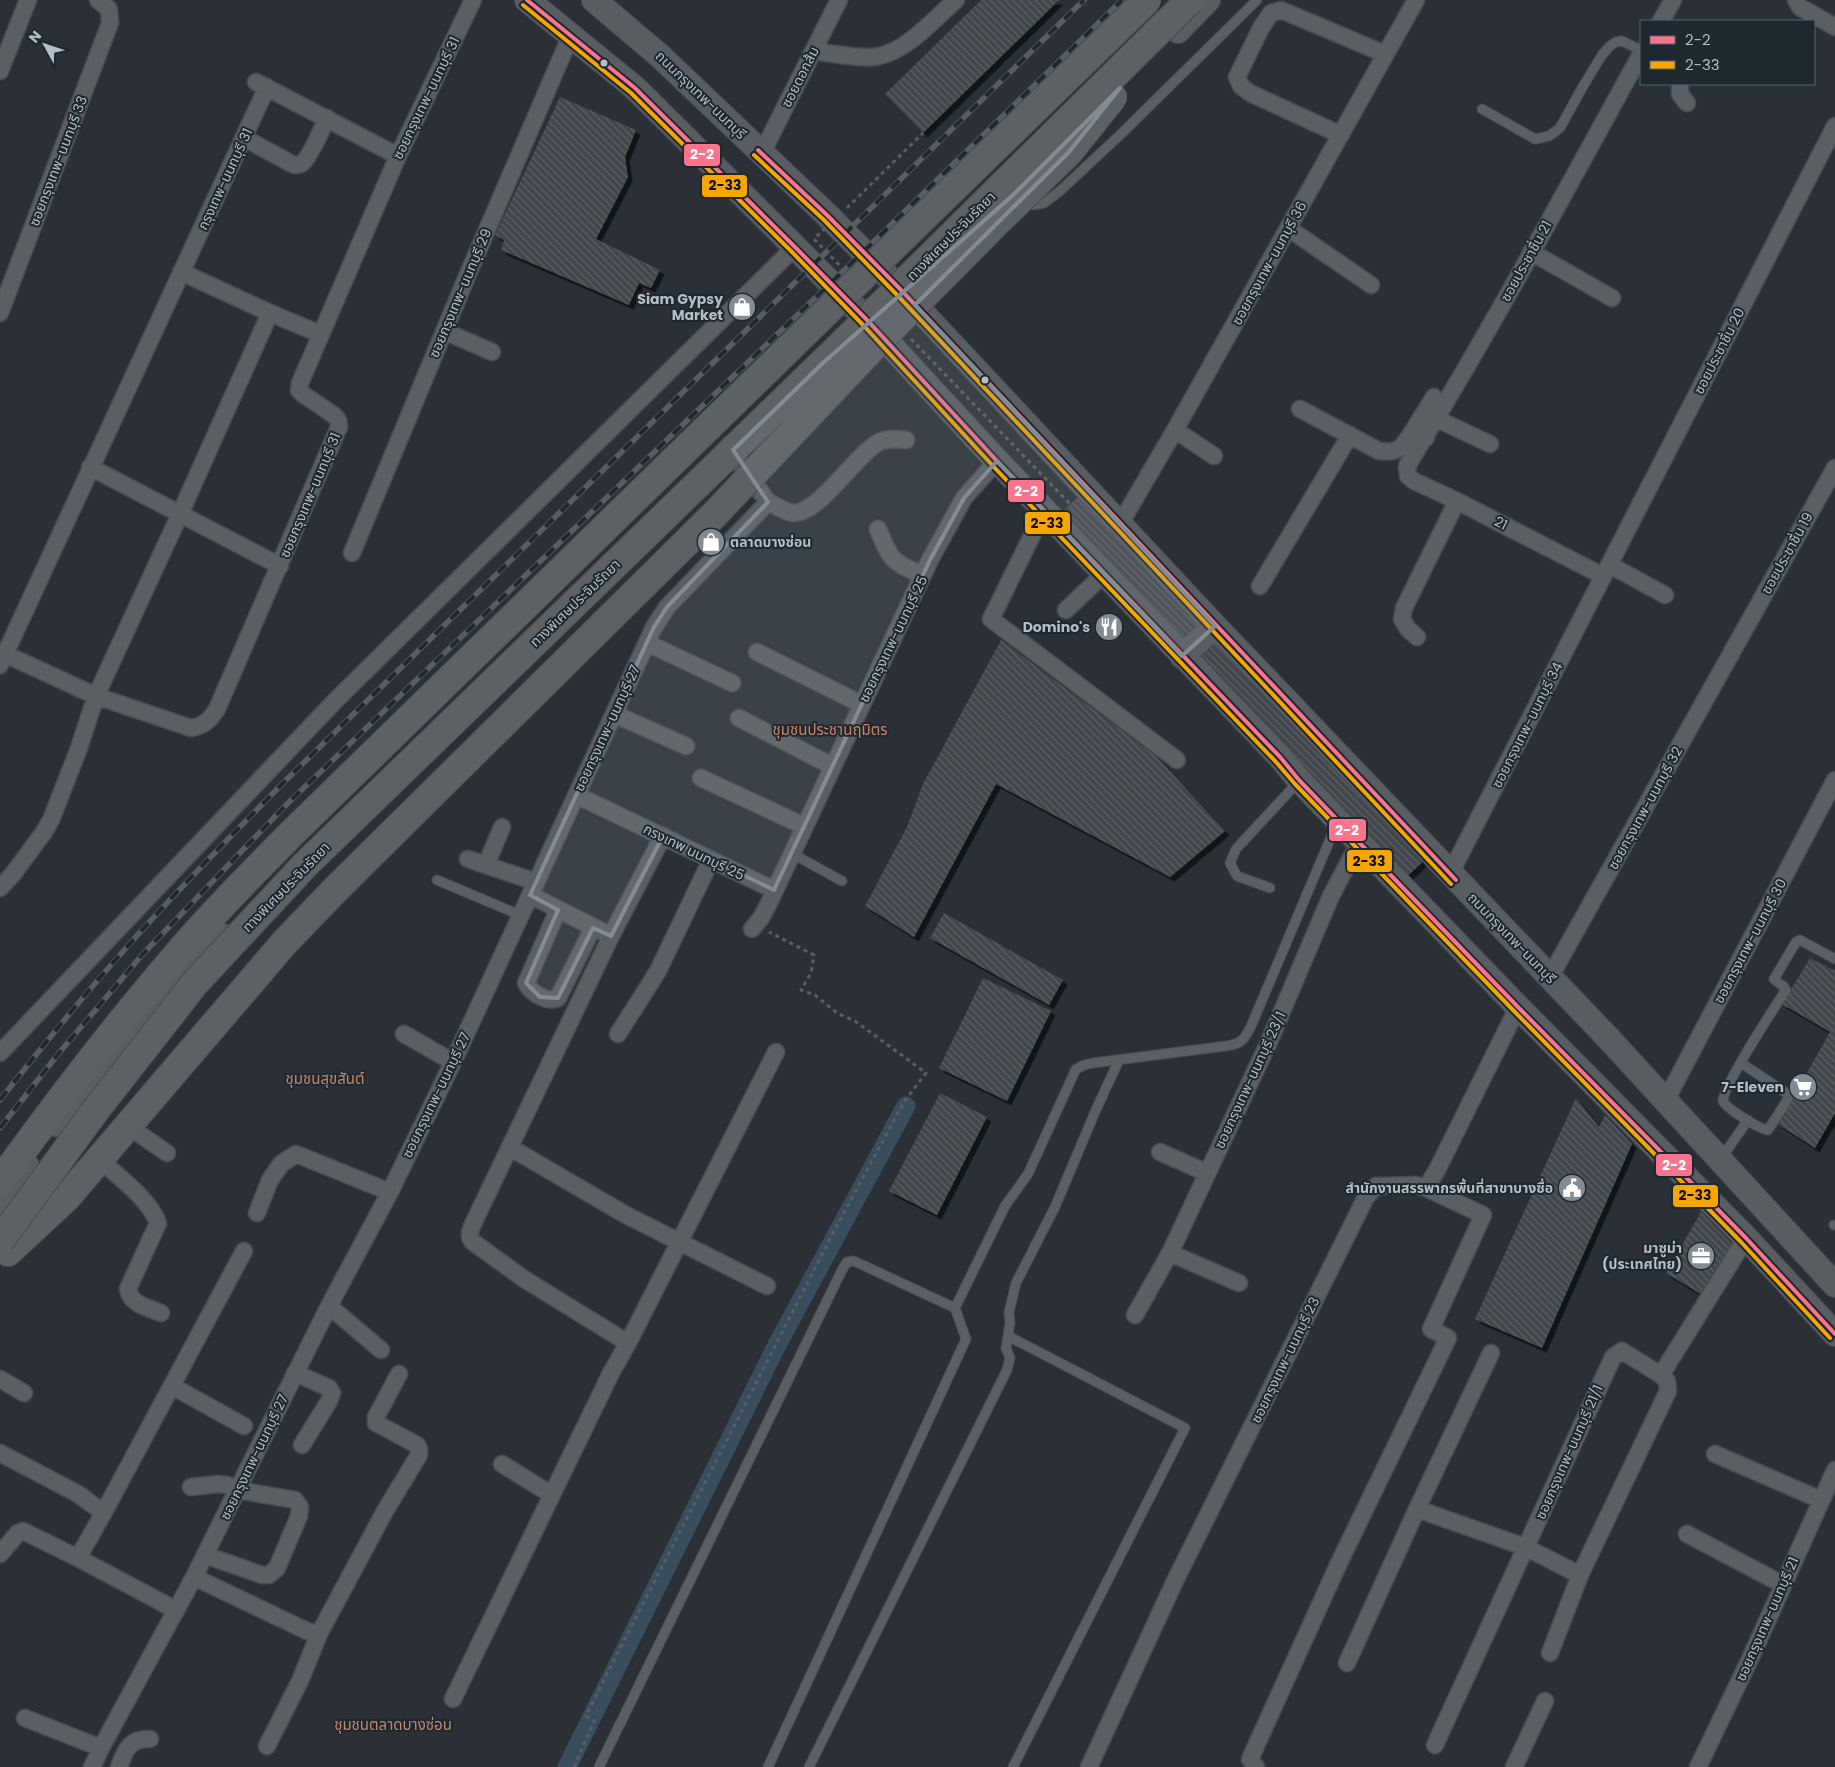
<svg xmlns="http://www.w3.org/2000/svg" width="1835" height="1767" font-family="Poppins,'Noto Sans Thai',sans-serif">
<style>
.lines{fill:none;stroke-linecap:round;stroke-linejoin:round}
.canal{stroke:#394d5c;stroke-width:19}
.building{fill:url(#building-back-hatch);filter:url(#shadow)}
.lane-casing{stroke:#484c50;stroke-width:11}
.street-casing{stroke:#484c50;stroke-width:19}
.secondary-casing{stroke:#484c50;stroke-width:26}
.highway-casing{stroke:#474c51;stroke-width:30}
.path{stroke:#585e61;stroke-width:3;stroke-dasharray:4 4;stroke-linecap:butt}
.lane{stroke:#5a5f63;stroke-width:9}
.street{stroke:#5a5f63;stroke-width:16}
.secondary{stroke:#585d62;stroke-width:24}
.highway{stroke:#5e6164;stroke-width:28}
.rail-casing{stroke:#585d61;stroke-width:5.5}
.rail{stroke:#1e282f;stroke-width:4;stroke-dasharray:11;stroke-linecap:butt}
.highway-bridge-casing{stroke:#474c51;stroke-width:30;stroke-linecap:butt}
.path-bridge{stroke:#585e61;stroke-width:3;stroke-dasharray:4 4;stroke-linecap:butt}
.highway-bridge{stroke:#5e6164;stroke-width:28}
.bus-1-casing{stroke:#1e282f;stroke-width:8}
.bus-2-casing{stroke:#1e282f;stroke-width:8}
.bus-1{stroke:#fc738d;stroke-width:4}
.bus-2{stroke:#f7a600;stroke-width:4}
.marked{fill:#848c93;fill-opacity:0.2;stroke:#848c93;stroke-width:4;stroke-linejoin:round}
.bus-dot{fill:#b4bec6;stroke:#1e282f;stroke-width:2}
.labels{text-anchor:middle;stroke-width:4;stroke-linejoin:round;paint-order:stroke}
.street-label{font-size:14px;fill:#b4bec6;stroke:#1e282f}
.poi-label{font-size:14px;font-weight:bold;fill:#b4bec6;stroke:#1e282f;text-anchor:end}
.neighbourhood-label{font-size:15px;fill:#cb846a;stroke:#1e282f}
.line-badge{stroke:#1e282f;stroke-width:2}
.badge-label{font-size:14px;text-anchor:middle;font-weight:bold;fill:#fff}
.pale-badge-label{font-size:14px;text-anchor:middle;font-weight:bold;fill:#111}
</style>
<defs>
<pattern id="building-back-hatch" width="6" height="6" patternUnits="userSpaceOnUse" patternTransform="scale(1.25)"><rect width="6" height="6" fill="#42474c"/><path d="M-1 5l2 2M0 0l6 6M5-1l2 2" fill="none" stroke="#5b6064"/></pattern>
<filter id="shadow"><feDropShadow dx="4.5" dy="4.5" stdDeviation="0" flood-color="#0009"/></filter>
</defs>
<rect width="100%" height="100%" fill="#2a3035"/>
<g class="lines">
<path class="canal" d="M 567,1767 L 778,1343 L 906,1106"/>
</g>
<path class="building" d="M 981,0 L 1059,0 L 923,133 L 885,94 Z
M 560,97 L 636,130 L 625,157 L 628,177 L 596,239 L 660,270 L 651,288 L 639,283 L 629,305 L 501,250 L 504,240 L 495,235 Z
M 1090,486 L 1434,851 L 1395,888 L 1051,522 Z
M 1001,640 L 1156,756 L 1225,831 L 1170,877 L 996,784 L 914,937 L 865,906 L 907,827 L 923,784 Z
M 944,913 L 1063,980 L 1049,1005 L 930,938 Z
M 1810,958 L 1835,971 L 1835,1113 L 1815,1148 L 1778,1124 L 1830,1032 L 1782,1004 Z
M 983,978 L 1051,1011 L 1007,1101 L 939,1068 Z
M 940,1093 L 987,1117 L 937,1215 L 889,1191 Z
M 1576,1098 L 1599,1127 L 1605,1115 L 1632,1144 L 1542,1348 L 1475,1319 Z
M 1701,1212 L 1734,1246 L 1704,1296 L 1666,1273 Z"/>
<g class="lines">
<defs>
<path id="lane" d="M 1482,109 L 1535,139 L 1549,136 L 1560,128 L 1582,88 L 1602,55 L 1610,46 L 1616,42 L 1622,41 L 1641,50
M 1024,201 L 1033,205 L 1044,203 L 1060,191 L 1121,134 L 1257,0
M 791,853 L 842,881
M 437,880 L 520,915
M 1270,888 L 1237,876 L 1230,863 L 1236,849 L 1299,781
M 1741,1063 L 1788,1094 L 1788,1099 L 1768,1130 C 1759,1129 1727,1109 1723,1101 C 1723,1086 1774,1008 1786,990 L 1784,987 L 1774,979 L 1796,942 L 1800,940 L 1835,959
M 1720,1160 L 1748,1120
M 1834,1225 L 1835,1225
M 955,1308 L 1005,1206 L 1028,1174 L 1076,1069 L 1084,1065 L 1093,1063 L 1226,1046 C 1242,1044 1245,1039 1252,1024 L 1337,823
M 1008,1336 L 1185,1428 L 1013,1767
M 599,1767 L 842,1270 L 847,1262 L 854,1261 L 955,1308 L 966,1339 L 768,1767
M 809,1767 L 1007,1370 L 1010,1358 L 1006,1348 L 1010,1323 L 1009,1312 L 1016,1283 L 1055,1207 L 1095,1112 L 1119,1060"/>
<path id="street" d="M 1796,0 L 1800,7 L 1835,27
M 1661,21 L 1673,0
M 813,51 C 829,53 864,60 879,56 C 908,50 934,19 956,0
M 0,71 L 28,0
M 256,82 L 398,156
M 1680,84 L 1680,94 L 1687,103
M 1341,135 L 1250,93 L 1241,86 L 1237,77 L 1261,28 L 1271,13 L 1281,10 L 1385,54
M 244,138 L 294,165 C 298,165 299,165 302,163 C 309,159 323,127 327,118
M 762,153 L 839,0
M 1288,228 L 1371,285
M 1531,252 L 1612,298
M 181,272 L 270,313 L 320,334
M 0,313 L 110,23 L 109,9 L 98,0
M 444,331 L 492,352
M 1300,409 L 1379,451 C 1401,453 1401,448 1413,431 L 1426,438
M 1437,419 L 1490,444
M 1175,430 L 1214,456
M 1413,431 L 1434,397
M 90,467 L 280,566
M 768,502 C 775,505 785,512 793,513 C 819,514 855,455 879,442 C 887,438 897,439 906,440
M 1044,511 L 991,619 L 1177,760
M 1120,524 L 1175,430 L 1416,0
M 878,529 C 890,559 892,563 923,575
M 352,553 L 468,274 L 571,35
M 1610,565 L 1665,595
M 1603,576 L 1457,501 L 1414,481 L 1408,476 L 1407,466 C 1490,332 1565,192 1641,54
M 1260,586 L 1350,435
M 1066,610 L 1104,574
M 1417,637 L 1408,629 L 1402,619 L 1404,608 L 1457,501
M 647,643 L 732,683
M 757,652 L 861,704
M 5,654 L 96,696 L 191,728 C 204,726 210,720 217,709 L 339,427 L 338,420 L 335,416 L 304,395 L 299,390 L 300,383 L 398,156 L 473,0
M 0,665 L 267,87
M 614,714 L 686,746
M 739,718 L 832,766
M 701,778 L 804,826
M 576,795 L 774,890
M 468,859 L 536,882
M 486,865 L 502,827
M 1450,874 L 1835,126
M 0,888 L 13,874 L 44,832 L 51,820 L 79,748 L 96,696 L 180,514 L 270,313
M 530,895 L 603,932
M 558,910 L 526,983 C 531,993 547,1003 558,998 L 593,928
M 752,929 L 761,918 L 769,903 L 930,560 L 964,498 L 997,461
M 1550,977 L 1835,468
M 404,1034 L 453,1062
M 618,1034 L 658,971 L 711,860
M 0,1053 L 335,701 L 795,247
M 1665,1102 L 1835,780
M 128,1126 L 167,1153
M 511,1148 L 626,1215 L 767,1286
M 1160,1152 L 1207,1173
M 100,1160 C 118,1176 150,1200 158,1223 L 128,1289 C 131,1305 147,1307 161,1313
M 257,1213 L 270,1180 L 281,1164 L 296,1154 L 390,1192
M 1170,1253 L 1239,1283
M 329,1306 L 381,1350
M 1135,1315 L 1170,1253 L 1268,1044 L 1331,896 L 1352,856 L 1361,845
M 628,1343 L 524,1279 L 473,1242 C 468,1237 470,1232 472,1226 L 611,936 L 663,836
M 295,1373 L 329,1388 L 332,1393 L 329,1401 L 302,1445
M 0,1379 L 24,1393
M 172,1386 L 244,1426
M 0,1453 L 78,1494 C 87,1500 94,1507 104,1512
M 1715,1454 L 1821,1500
M 502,1464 L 552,1495
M 191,1487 L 218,1484 L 227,1485 L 238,1490 L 295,1500 L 300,1507 L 299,1516 L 277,1568 L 269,1575 L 262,1575 L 205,1555
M 1417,1509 L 1525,1547 L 1580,1575
M 1687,1534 L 1782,1584
M 0,1554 L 18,1533 L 23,1531 L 78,1558 L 176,1610
M 78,1558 L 104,1512 L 244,1251
M 194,1577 L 307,1631 L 319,1634 L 385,1511 L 419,1455 L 419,1449 L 417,1445 L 376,1423 L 376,1417 L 399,1374
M 1550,1653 L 1580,1575 L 1668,1391 L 1667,1381 L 1661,1375
M 1347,1663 L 1417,1509 L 1491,1353
M 453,1699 L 611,1373 L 628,1343 L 776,1052
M 25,1718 L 101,1748
M 1435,1745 L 1613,1357 L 1622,1351 L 1661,1375 L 1746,1238
M 267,1746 L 300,1681 L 319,1634
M 92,1767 L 101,1748 L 194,1577 L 329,1306 L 390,1192 L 453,1062 L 654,627 L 667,607 L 768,502 L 740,464 L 729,445
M 119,1767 C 125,1750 130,1738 150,1739
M 1089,1767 L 1175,1581 L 1366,1197 L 1376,1186 L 1416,1185 L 1426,1188 L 1437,1170 L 1515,1013 L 1516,1005
M 1256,1767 L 1250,1759 L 1339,1563 L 1448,1338 L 1431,1329 L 1483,1215 L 1426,1188
M 1514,1767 L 1545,1701
M 1698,1767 L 1750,1659 L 1835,1470"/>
<path id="secondary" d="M 527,0 L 635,88 L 795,247 L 869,322 L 997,461 L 1281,758 L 1299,780 L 1516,1005 L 1746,1238 L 1835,1334
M 594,0 L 660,56 L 828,216 L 904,293 L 1215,626 L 1610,1040 L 1835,1285
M 1178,31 L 1208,0
M 1182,656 L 1215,626
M 58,1125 L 186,971 L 223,936
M 0,1205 L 27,1166"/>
<path id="highway" d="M 0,1182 C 56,1104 114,1028 177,955 C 212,913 251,875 289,836 L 820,318
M 8,1252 L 67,1197 L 285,942 L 336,889"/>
</defs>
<use href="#lane" class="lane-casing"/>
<use href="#street" class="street-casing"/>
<use href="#secondary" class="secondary-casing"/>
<use href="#highway" class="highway-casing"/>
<path class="path" d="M 847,208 L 923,133
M 574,1767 L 594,1721 L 586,1716 L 607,1674 L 835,1229 L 904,1102 L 926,1073 L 855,1021 L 837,1013 L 815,995 L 801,990 L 811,973 L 814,955 L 769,932"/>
<use href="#lane" class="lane"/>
<use href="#street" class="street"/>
<use href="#secondary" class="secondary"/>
<use href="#highway" class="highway"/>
<defs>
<path id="rail" d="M 0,1100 C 41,1048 82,997 126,948 C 177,890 232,835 286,780 L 1084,0
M 0,1128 L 59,1053 L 142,955 L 288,803 L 863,252 L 1122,0"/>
</defs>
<use href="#rail" class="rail-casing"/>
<use href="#rail" class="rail"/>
<defs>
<path id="highway-bridge" d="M 820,318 L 1147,0
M 336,889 L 715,514 L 872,348 L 997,222 L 1069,152 L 1113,97
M 0,1241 L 95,1111 L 195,983 L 305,865 L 835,351 L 1190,0"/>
</defs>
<use href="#highway-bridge" class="highway-bridge-casing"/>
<path class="path-bridge" d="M 837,217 L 814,239 L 842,268
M 911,339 L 1070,504"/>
<use href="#highway-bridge" class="highway-bridge"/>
<defs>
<path id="bus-1" d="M 527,0 L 635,88 L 795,247 L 869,322 L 997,461 L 1281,758 L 1299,780 L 1516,1005 L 1746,1238 L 1835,1334
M 758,150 L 828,216 L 904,293 L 1456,880"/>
<path id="bus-2" d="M 523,5 L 631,93 L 791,251 L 864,326 L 992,465 L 1276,762 L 1295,784 L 1512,1009 L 1741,1242 L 1830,1338
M 754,155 L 824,220 L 899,297 L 1451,884"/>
</defs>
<use href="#bus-1" class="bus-1-casing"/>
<use href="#bus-2" class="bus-2-casing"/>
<use href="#bus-1" class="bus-1"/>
<use href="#bus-2" class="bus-2"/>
</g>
<path class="marked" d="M 1120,88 L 1069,152 L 915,305 L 1215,626 L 1182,656 L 997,461 L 964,498 L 930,560 L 774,890 L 663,836 L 611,936 L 593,928 L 558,998 L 540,997 L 526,983 L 558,910 L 530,895 L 654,627 L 667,607 L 768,502 L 733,450 L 824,362 L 1012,196 Z"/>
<defs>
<symbol id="shop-disc" viewBox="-11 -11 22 22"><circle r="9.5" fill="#848c93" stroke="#1e282f"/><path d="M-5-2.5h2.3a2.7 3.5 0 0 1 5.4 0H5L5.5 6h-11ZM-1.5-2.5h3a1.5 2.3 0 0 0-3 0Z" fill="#fff"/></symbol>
<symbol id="restaurant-disc" viewBox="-11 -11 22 22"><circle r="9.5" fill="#848c93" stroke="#1e282f"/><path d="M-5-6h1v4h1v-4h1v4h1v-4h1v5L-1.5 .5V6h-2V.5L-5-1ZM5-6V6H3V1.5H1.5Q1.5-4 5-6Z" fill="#fff"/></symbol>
<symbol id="supermarket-disc" viewBox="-11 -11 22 22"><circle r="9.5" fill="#848c93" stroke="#1e282f"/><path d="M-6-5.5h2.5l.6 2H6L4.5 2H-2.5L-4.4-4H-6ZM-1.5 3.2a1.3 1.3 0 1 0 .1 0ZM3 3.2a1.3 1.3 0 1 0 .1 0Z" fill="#fff"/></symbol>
<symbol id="civic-disc" viewBox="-11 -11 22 22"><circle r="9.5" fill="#848c93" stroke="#1e282f"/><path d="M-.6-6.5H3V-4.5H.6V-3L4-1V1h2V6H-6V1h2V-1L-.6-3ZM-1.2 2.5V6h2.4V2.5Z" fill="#fff"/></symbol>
<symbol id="office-disc" viewBox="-11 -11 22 22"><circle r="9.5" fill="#848c93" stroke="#1e282f"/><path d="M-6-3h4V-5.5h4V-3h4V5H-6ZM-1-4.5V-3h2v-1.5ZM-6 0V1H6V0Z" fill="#fff"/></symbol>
</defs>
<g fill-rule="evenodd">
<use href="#shop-disc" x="726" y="291" width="32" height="32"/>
<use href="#shop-disc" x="695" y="526" width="32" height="32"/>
<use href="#restaurant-disc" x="1093" y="611" width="32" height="32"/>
<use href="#supermarket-disc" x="1787" y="1071" width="32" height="32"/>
<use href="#civic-disc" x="1556" y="1172" width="32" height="32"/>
<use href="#office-disc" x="1685" y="1240" width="32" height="32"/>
</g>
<g class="bus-dot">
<circle cx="604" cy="63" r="4.5"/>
<circle cx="985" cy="380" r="4.5"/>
</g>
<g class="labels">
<g class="street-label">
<text transform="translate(800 77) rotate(-63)" y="5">ซอยดอกส้ม</text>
<text transform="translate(701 95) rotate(44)" y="5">ถนนกรุงเทพ-นนทบุรี</text>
<text transform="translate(426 98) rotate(-64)" y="5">ซอยกรุงเทพ-นนทบุรี 31</text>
<text transform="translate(58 161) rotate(-69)" y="5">ซอยกรุงเทพ-นนทบุรี 33</text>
<text transform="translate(225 179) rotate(-65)" y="5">กรุงเทพ-นนทบุรี 31</text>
<text transform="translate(951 236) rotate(-45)" y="5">ทางพิเศษประจิมรัถยา</text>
<text transform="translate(1526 261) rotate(-61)" y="5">ซอยประชาชื่น 21</text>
<text transform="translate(1269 263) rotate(-61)" y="5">ซอยกรุงเทพ-นนทบุรี 36</text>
<text transform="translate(460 293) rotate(-67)" y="5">ซอยกรุงเทพ-นนทบุรี 29</text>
<text transform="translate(1719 351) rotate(-63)" y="5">ซอยประชาชื่น 20</text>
<text transform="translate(310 495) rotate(-67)" y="5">ซอยกรุงเทพ-นนทบุรี 31</text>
<text transform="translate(1501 523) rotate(27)" y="5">21</text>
<text transform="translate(1787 553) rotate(-61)" y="5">ซอยประชาชื่น 19</text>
<text transform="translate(575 603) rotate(-44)" y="5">ทางพิเศษประจิมรัถยา</text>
<text transform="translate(893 639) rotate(-64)" y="5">ซอยกรุงเทพ-นนทบุรี 25</text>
<text transform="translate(1527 725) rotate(-63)" y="5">ซอยกรุงเทพ-นนทบุรี 34</text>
<text transform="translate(607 728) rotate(-65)" y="5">ซอยกรุงเทพ-นนทบุรี 27</text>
<text transform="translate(1645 808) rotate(-61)" y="5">ซอยกรุงเทพ-นนทบุรี 32</text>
<text transform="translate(694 852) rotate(26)" y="5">กรงเทพ นนทบุรี 25</text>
<text transform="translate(286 887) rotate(-46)" y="5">ทางพิเศษประจิมรัถยา</text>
<text transform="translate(1512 938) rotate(46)" y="5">ถนนกรุงเทพ-นนทบุรี</text>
<text transform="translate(1750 941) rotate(-62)" y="5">ซอยกรุงเทพ-นนทบุรี 30</text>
<text transform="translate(1250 1080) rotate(-65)" y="5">ซอยกรุงเทพ-นนทบุรี 23/1</text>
<text transform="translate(436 1095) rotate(-64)" y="5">ซอยกรุงเทพ-นนทบุรี 27</text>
<text transform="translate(1285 1360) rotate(-64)" y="5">ซอยกรุงเทพ-นนทบุรี 23</text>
<text transform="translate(1569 1452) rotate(-66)" y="5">ซอยกรุงเทพ-นนทบุรี 21/1</text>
<text transform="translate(254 1457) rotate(-64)" y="5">ซอยกรุงเทพ-นนทบุรี 27</text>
<text transform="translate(1767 1619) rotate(-66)" y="5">ซอยกรุงเทพ-นนทบุรี 21</text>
</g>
<g class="poi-label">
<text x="723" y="304">Siam Gypsy<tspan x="723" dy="16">Market</tspan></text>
<text x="730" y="547" text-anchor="start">ตลาดบางซ่อน</text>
<text x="1090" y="632">Domino's</text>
<text x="1784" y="1092">7-Eleven</text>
<text x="1553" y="1193">สำนักงานสรรพากรพื้นที่สาขาบางซื่อ</text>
<text x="1682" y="1253">มาซูม่า<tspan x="1682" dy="16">(ประเทศไทย)</tspan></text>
</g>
<g class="neighbourhood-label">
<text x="830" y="735">ชุมชนประชานฤมิตร</text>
<text x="325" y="1084">ชุมชนสุขสันต์</text>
<text x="393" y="1730">ชุมชนตลาดบางซ่อน</text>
</g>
</g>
<g class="line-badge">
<rect x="683" y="143" width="38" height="24" rx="5" fill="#fc738d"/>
<rect x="701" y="174" width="47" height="24" rx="5" fill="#f7a600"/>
<rect x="1007" y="479" width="38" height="24" rx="5" fill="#fc738d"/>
<rect x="1024" y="511" width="47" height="24" rx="5" fill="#f7a600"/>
<rect x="1328" y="818" width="39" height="24" rx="5" fill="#fc738d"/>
<rect x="1346" y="849" width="47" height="24" rx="5" fill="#f7a600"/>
<rect x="1655" y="1153" width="38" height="24" rx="5" fill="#fc738d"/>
<rect x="1672" y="1184" width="47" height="24" rx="5" fill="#f7a600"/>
</g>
<g class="badge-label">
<text x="702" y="159">2-2</text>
<text x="1026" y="496">2-2</text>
<text x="1347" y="835">2-2</text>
<text x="1674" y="1170">2-2</text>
</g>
<g class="pale-badge-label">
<text x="725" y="190">2-33</text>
<text x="1047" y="528">2-33</text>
<text x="1369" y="866">2-33</text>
<text x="1695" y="1200">2-33</text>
</g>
<rect x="1640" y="20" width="175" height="65" fill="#1e282f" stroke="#5a646b"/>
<rect x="1650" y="36" width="25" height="8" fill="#fc738d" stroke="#5a646b"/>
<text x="1685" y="45" font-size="15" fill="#b4bec6">2-2</text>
<rect x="1650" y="61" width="25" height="8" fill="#f7a600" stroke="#5a646b"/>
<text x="1685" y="70" font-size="15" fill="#b4bec6">2-33</text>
<g transform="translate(45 45) rotate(310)" stroke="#1e282f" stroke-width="4" paint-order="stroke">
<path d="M0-4L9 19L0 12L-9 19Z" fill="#b4bec6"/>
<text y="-8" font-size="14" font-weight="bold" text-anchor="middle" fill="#b4bec6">N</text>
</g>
</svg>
